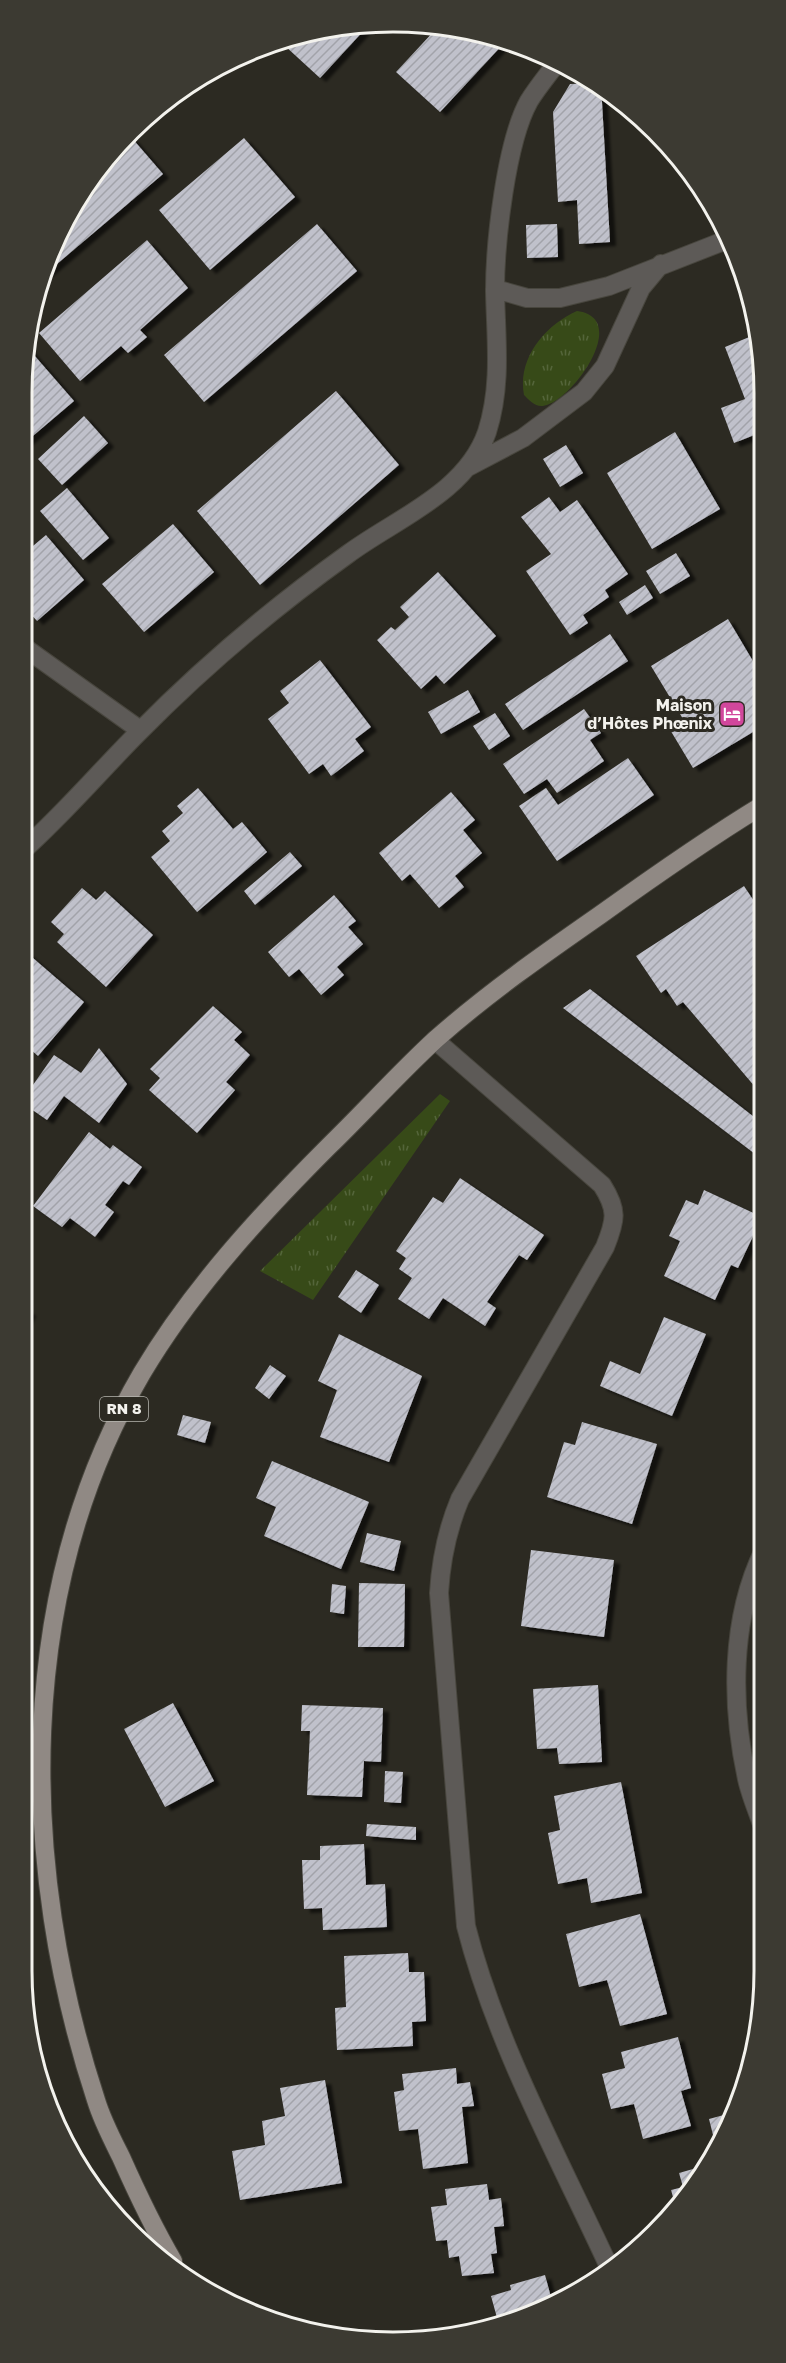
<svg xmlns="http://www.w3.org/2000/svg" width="786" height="2363" font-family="'Golos Text',sans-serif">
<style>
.grass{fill:url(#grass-tufts)}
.building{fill:url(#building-hatch);filter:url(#shadow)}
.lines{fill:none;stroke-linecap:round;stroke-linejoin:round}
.minor-casing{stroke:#48463e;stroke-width:20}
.major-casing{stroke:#48463e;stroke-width:20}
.minor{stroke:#5d5a57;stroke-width:18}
.major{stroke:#908984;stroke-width:18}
.labels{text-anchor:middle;stroke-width:6;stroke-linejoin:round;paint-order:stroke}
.shield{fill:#2c2a22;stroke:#b7b6b0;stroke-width:1.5}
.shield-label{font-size:15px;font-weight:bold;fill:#f3f2ed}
.poi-label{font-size:16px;font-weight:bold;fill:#f3f2ed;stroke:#2c2a22;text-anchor:end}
.rim{fill:none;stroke:#f3f2ed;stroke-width:3}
</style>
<defs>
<pattern id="grass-tufts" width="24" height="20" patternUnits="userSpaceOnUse" patternTransform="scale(1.5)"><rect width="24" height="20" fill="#374a18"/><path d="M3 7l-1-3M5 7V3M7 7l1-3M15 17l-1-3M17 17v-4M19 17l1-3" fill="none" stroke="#54653a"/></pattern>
<pattern id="building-hatch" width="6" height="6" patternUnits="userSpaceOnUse" patternTransform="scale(1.5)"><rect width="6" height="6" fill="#c0c1cb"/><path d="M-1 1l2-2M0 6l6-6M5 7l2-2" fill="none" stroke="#a2a3aa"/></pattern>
<filter id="shadow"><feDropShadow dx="6" dy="4" stdDeviation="1.5" flood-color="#0009"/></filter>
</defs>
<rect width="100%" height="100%" fill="#2c2a22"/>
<path class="grass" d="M 577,311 C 632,318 571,403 543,406 C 535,407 529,400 524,395 C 517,359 545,325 577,311 Z
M 440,1094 L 450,1101 L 313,1300 L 260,1271 Z"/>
<path class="building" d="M 344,24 L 368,26 L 320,78 L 284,45 Z
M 435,30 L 489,34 L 506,41 L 440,112 L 396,72 Z
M 598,83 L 601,85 L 610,242 L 579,244 L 577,200 L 558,202 L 553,112 L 570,84 Z
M 131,137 L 163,174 L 44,275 L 98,167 Z
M 244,138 L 295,197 L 210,270 L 159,210 Z
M 317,224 L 357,271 L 204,402 L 164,355 Z
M 557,224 L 558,257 L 527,258 L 526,225 Z
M 147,240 L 188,288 L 140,330 L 147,337 L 128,353 L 121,346 L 80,381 L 39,333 Z
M 759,333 L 762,345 L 762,432 L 734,443 L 721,408 L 745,399 L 725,347 Z
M 27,347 L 74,401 L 21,446 L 21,393 Z
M 336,391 L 399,465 L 260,585 L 197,511 Z
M 84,416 L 108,443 L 62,485 L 38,459 Z
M 675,432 L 720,509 L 652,549 L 607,473 Z
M 566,445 L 583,473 L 560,487 L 543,459 Z
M 67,488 L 109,538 L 83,560 L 40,511 Z
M 549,497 L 560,512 L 577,500 L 628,574 L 605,590 L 609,597 L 583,615 L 588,623 L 570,635 L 526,571 L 551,554 L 521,517 Z
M 173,524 L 214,572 L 144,632 L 102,584 Z
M 46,535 L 84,580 L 37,621 L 21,603 L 21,556 Z
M 676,553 L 690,576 L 660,594 L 646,571 Z
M 438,572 L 496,636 L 444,684 L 436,675 L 421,689 L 377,640 L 391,627 L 395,630 L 409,617 L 400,607 Z
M 645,585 L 653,598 L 627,615 L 619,602 Z
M 728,619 L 760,673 L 762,671 L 763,726 L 693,768 L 669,728 L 683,719 L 651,666 Z
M 610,634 L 628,661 L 523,730 L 505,704 Z
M 320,660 L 371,727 L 355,739 L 364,751 L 331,776 L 323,764 L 309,774 L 268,719 L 289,703 L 280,691 Z
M 468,690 L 480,712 L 441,734 L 428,712 Z
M 584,709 L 601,733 L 590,740 L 604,761 L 557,793 L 547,779 L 524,794 L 503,764 Z
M 495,713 L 510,736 L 489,750 L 473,726 Z
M 628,758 L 654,795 L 557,861 L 519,806 L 546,788 L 558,805 Z
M 198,788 L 233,829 L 242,822 L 267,852 L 197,912 L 151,857 L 170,841 L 162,831 L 183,813 L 177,806 Z
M 451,792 L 475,820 L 463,830 L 482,853 L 455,876 L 464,887 L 439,908 L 410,874 L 402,881 L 379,853 Z
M 290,852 L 302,866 L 255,905 L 244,891 Z
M 744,886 L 763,915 L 763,1082 L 756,1088 L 683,1002 L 677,1006 L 666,989 L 661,993 L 636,956 Z
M 82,888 L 96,900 L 105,891 L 153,935 L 106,987 L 57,942 L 64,934 L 51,922 Z
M 334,895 L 356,921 L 348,927 L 363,944 L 337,967 L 344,975 L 321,995 L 299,969 L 289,977 L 268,952 Z
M 26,952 L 84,1002 L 38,1056 L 21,1041 L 21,957 Z
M 590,989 L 763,1124 L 763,1160 L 563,1008 Z
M 213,1006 L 242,1032 L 234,1040 L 250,1055 L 226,1082 L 235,1090 L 197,1133 L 149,1090 L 160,1078 L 150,1069 Z
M 99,1048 L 127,1084 L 99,1123 L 64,1096 L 47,1120 L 21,1102 L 54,1055 L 81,1073 Z
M 89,1132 L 110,1149 L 113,1145 L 142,1167 L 129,1185 L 123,1181 L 105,1205 L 114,1212 L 95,1237 L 70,1218 L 62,1227 L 33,1206 Z
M 460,1178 L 544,1235 L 527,1260 L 519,1255 L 487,1302 L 496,1308 L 485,1326 L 443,1298 L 429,1319 L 398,1299 L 412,1278 L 399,1269 L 406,1258 L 396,1251 L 433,1197 L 443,1203 Z
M 704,1190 L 762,1217 L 738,1268 L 731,1265 L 715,1300 L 664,1276 L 680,1241 L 669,1236 L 686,1200 L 698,1205 Z
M 356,1270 L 379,1285 L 361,1313 L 338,1297 Z
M 21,1307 L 30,1312 L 21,1330 Z
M 664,1317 L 706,1334 L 672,1416 L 600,1386 L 610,1361 L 640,1374 Z
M 339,1334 L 422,1376 L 389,1462 L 320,1437 L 337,1390 L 318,1381 Z
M 270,1365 L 286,1376 L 269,1399 L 255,1388 Z
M 183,1415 L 211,1422 L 205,1443 L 177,1435 Z
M 582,1422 L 657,1444 L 632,1524 L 547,1497 L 564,1442 L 575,1445 Z
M 272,1461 L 369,1502 L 341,1569 L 264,1536 L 276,1507 L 256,1498 Z
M 367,1533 L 401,1541 L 394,1571 L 360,1562 Z
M 531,1550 L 614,1560 L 604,1637 L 521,1626 Z
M 359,1583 L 405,1584 L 404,1647 L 358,1647 Z
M 332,1584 L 346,1586 L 344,1614 L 330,1612 Z
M 598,1685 L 602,1762 L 559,1764 L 557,1748 L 537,1749 L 533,1689 Z
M 173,1703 L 214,1781 L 165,1807 L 124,1729 Z
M 302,1705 L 383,1708 L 381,1762 L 364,1761 L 362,1797 L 307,1795 L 310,1731 L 301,1731 Z
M 385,1771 L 403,1772 L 401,1803 L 384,1802 Z
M 621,1782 L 642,1893 L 591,1903 L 587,1878 L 558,1884 L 548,1833 L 560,1830 L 554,1796 Z
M 367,1824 L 416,1827 L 416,1840 L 366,1836 Z
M 364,1844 L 366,1885 L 385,1884 L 387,1927 L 323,1930 L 322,1908 L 304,1909 L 302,1860 L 320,1860 L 320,1846 Z
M 640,1914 L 667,2014 L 620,2026 L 607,1980 L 579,1987 L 566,1934 Z
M 408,1953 L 409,1972 L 424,1972 L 426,2021 L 412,2022 L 413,2046 L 337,2050 L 335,2008 L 346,2007 L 344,1956 Z
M 678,2037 L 691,2088 L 681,2091 L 691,2126 L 643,2139 L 634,2104 L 611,2109 L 602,2074 L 625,2068 L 621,2052 Z
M 456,2068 L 457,2084 L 470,2082 L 474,2106 L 462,2107 L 468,2163 L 423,2169 L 418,2129 L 399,2131 L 394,2092 L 404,2090 L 402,2074 Z
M 325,2080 L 342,2183 L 240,2200 L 232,2151 L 265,2145 L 262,2121 L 285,2116 L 280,2088 Z
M 731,2113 L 718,2142 L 715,2143 L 709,2119 Z
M 707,2165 L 702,2177 L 675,2204 L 671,2190 L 683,2187 L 679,2173 Z
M 487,2184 L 489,2200 L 501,2198 L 504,2226 L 494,2227 L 497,2253 L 491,2254 L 494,2273 L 462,2276 L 459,2256 L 449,2258 L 447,2240 L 436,2241 L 431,2207 L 447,2205 L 445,2189 Z
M 545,2275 L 552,2301 L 499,2325 L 491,2296 L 511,2290 L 510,2285 Z"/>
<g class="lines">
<defs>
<path id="minor" d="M 495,289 L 527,298 L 560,298 L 609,286 L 729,239
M 468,467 L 523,438 L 584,392 L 605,366 L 641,288 L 661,264
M 21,645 L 140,730
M 21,852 C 63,815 99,772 139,732 C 203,667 274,607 348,554 C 395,519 466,493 487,432 C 502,385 496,339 495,291 C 495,243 506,142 529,101 C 537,88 547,76 556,64
M 435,1040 L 602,1185 C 618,1210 616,1220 605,1247 L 460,1499 C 447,1530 441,1559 439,1593 L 466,1926 C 496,2044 559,2158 610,2269
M 764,1550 C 730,1619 731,1705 747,1779 C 751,1797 759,1815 765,1832"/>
<path id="major" d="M 173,2261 C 153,2227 137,2193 121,2157 C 112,2139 102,2120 96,2100 C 19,1866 14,1592 142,1373 C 192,1289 260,1215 329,1146 C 365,1111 399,1073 436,1039 C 488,993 544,954 600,915 C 653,877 707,839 763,805"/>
</defs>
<use href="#minor" class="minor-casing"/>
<use href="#major" class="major-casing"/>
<use href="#minor" class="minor"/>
<use href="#major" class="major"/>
</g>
<defs>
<symbol id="hotel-square" viewBox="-11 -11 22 22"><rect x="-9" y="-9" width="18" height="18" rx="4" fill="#d1479c" stroke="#2c2a22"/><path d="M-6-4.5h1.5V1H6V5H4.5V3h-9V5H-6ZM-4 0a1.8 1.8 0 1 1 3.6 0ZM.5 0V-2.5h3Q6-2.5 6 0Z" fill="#fff"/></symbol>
</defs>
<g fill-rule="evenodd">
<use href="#hotel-square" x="717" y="699" width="30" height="30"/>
</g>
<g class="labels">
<rect class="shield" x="100" y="1397" width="48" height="24" rx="4.5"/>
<g class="shield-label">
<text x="124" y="1414">RN 8</text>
</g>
<g class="poi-label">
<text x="712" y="711">Maison<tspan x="712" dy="18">d’Hôtes Phœnix</tspan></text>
</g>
</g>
<path d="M0 0H786V2363H0ZM393 32H393A361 361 0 0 1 754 393V1971A361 361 0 0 1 393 2332H393A361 361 0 0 1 32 1971V393A361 361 0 0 1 393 32Z" fill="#3c3a32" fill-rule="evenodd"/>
<path class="rim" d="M393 32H393A361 361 0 0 1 754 393V1971A361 361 0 0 1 393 2332H393A361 361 0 0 1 32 1971V393A361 361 0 0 1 393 32Z"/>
</svg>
